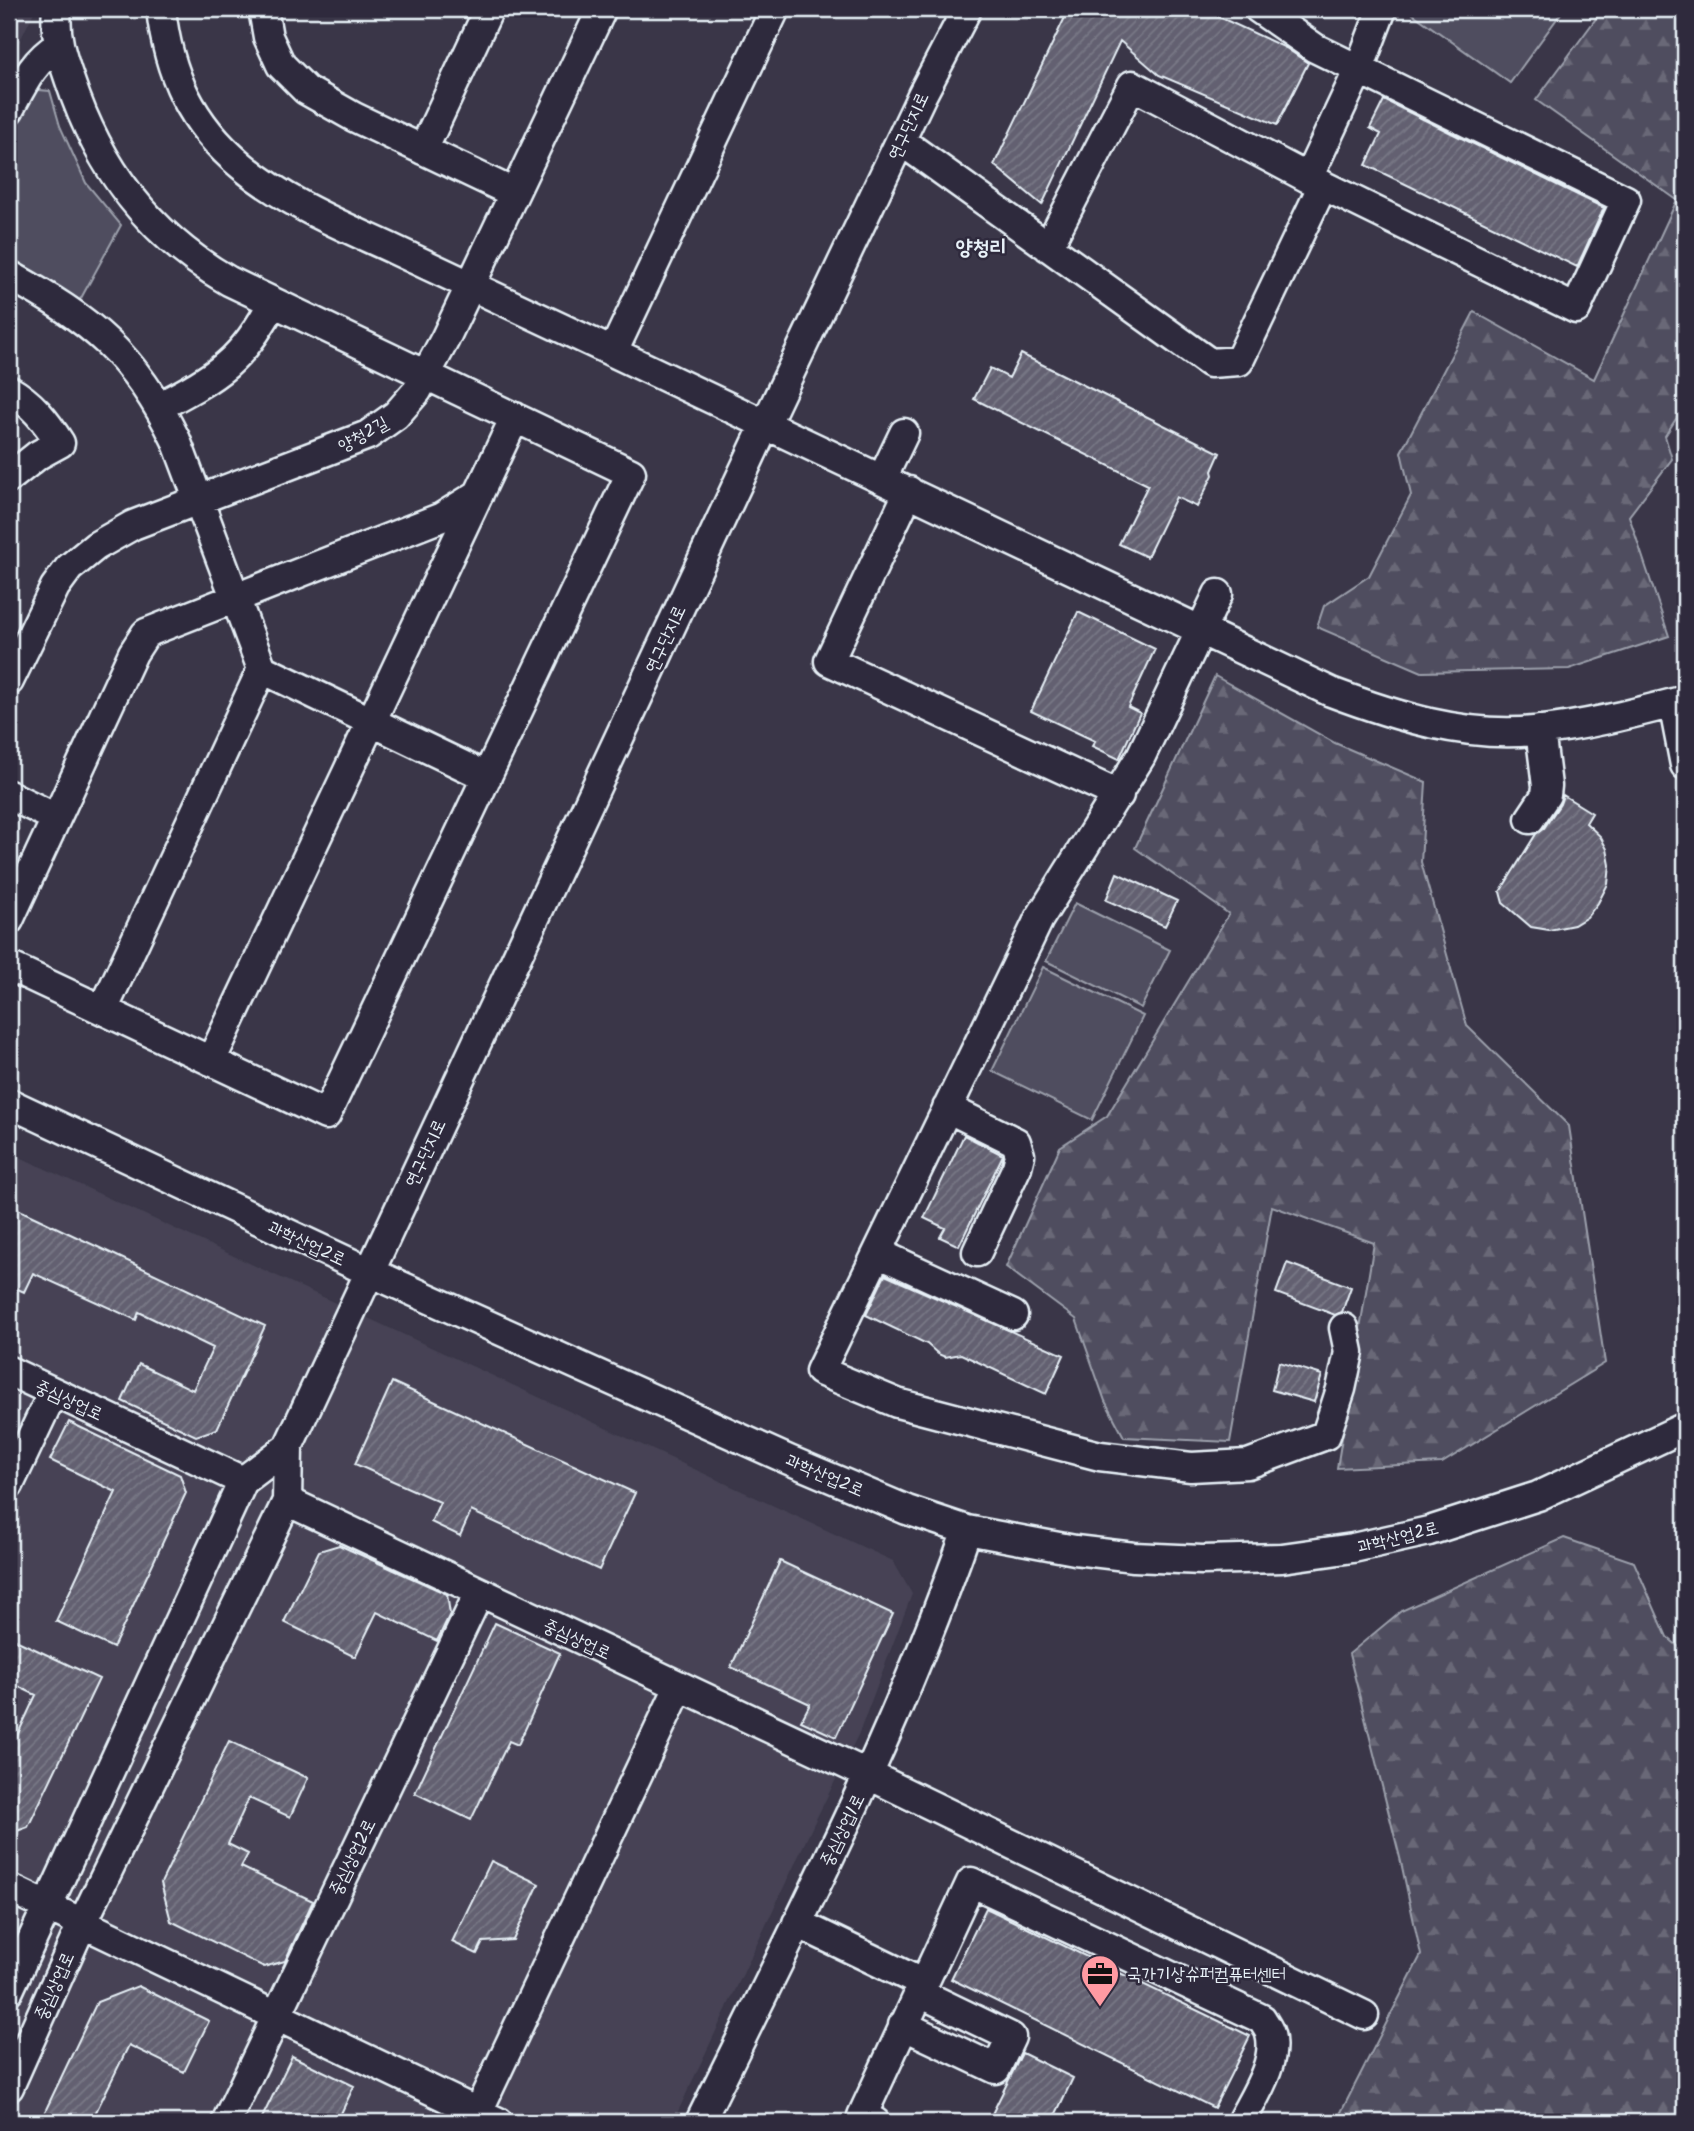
<svg xmlns="http://www.w3.org/2000/svg" width="1694" height="2131" font-family="Kalam,'Poor Story',sans-serif">
<style>
.built{fill:#464354}
.forest{fill:url(#forest-firs);stroke:#9ca0ac;stroke-width:2}
.park{fill:#504e5f;stroke:#9ca0ac;stroke-width:2}
.building{fill:url(#building-hatch);stroke:#e8f1f8;stroke-width:2}
.lines{fill:none;stroke-linecap:round;stroke-linejoin:round}
.minor-casing{stroke:#e8f1f8;stroke-width:33}
.minor{stroke:#2f2a3d;stroke-width:28}
.labels{text-anchor:middle;stroke-width:5;stroke-linejoin:round;paint-order:stroke}
.street-label{font-size:18px;fill:#e8f1f8;stroke:#2f2a3d}
.poi-label{font-size:18px;fill:#e8f1f8;stroke:#2f2a3d;text-anchor:start}
.quarter-label{font-size:21px;font-weight:bold;fill:#e8f1f8;stroke:#2f2a3d}
</style>
<defs>
<pattern id="forest-firs" width="22" height="20" patternUnits="userSpaceOnUse" patternTransform="scale(1.75)"><rect width="22" height="20" fill="#504e5f"/><path d="M5 1l3.5 6h-7zM16 11l3.5 6h-7z" fill="#696877"/></pattern>
<pattern id="building-hatch" width="6" height="6" patternUnits="userSpaceOnUse" patternTransform="scale(1.75)"><rect width="6" height="6" fill="#636171"/><path d="M-1 1l2-2M0 6l6-6M5 7l2-2" fill="none" stroke="#797886"/></pattern>
</defs>
<rect width="100%" height="100%" fill="#3a3648"/>
<filter id="ink" filterUnits="userSpaceOnUse"><feTurbulence type="fractalNoise" baseFrequency=".0143" numOctaves="2"/><feDisplacementMap in="SourceGraphic" scale="14" xChannelSelector="R" yChannelSelector="G"/><feConvolveMatrix kernelMatrix="1 2 1 2 8 2 1 2 1" color-interpolation-filters="sRGB"/></filter>
<g filter="url(#ink)">
<path class="built" d="M 9,9 L 34,9 L 34,12 L 9,63 Z
M 9,1152 L 893,1561 L 912,1594 L 859,1733 L 816,1819 L 673,2122 L 9,2122 Z"/>
<path class="forest" d="M 1603,9 L 1685,9 L 1685,405 L 1665,436 L 1672,459 L 1629,516 L 1669,636 L 1569,669 L 1422,672 L 1317,627 L 1324,606 L 1369,576 L 1411,495 L 1401,452 L 1474,312 L 1594,379 L 1677,200 L 1536,100 Z
M 1215,676 L 1335,743 L 1426,782 L 1421,862 L 1467,1026 L 1569,1126 L 1605,1363 L 1442,1463 L 1337,1468 L 1374,1243 L 1272,1206 L 1230,1442 L 1124,1437 L 1105,1401 L 1076,1319 L 1006,1267 L 1060,1147 L 1107,1116 L 1229,914 L 1135,848 Z
M 1564,1538 L 1634,1562 L 1667,1637 L 1685,1652 L 1685,2122 L 1336,2122 L 1421,1955 L 1401,1862 L 1349,1654 L 1401,1611 Z"/>
<path class="park" d="M 1417,9 L 1564,9 L 1510,83 L 1413,14 Z
M 28,89 L 50,91 L 60,126 L 86,183 L 121,225 L 80,300 L 9,256 L 9,127 Z
M 1075,903 L 1170,950 L 1141,1008 L 1046,961 Z
M 1043,967 L 1143,1016 L 1092,1120 L 992,1071 Z"/>
<path class="building" d="M 1069,9 L 1202,9 L 1286,48 L 1308,63 L 1277,125 L 1159,75 L 1120,41 L 1042,205 L 994,165 Z
M 1384,100 L 1604,208 L 1577,267 L 1366,165 L 1381,134 L 1370,128 Z
M 1021,354 L 1220,453 L 1212,471 L 1213,475 L 1197,507 L 1176,497 L 1147,557 L 1119,544 L 1148,485 L 974,399 L 990,368 L 1009,378 Z
M 1078,612 L 1155,649 L 1128,707 L 1140,713 L 1119,759 L 1092,746 L 1095,741 L 1031,711 Z
M 1563,795 L 1592,813 L 1586,823 L 1600,836 L 1607,849 L 1610,865 L 1608,884 L 1598,903 L 1587,917 L 1574,925 L 1549,930 L 1531,927 L 1503,903 L 1500,892 L 1536,834 L 1544,828 L 1560,804 Z
M 1117,873 L 1177,901 L 1165,926 L 1106,900 Z
M 964,1135 L 1003,1155 L 959,1246 L 940,1237 L 945,1228 L 924,1218 Z
M 9,1205 L 265,1326 L 217,1429 L 196,1436 L 122,1401 L 139,1364 L 193,1390 L 213,1348 L 139,1312 L 136,1320 L 33,1273 L 24,1292 L 9,1285 Z
M 1287,1263 L 1351,1287 L 1342,1312 L 1335,1315 L 1276,1293 Z
M 885,1275 L 1064,1355 L 1046,1394 L 961,1354 L 945,1357 L 938,1354 L 927,1344 L 866,1315 Z
M 1279,1362 L 1322,1375 L 1314,1402 L 1272,1390 Z
M 392,1382 L 635,1493 L 599,1570 L 471,1511 L 460,1536 L 431,1522 L 440,1502 L 355,1464 Z
M 69,1422 L 180,1475 L 186,1493 L 113,1648 L 56,1621 L 116,1492 L 50,1460 Z
M 339,1545 L 447,1594 L 450,1614 L 437,1641 L 377,1612 L 355,1657 L 284,1622 L 319,1551 Z
M 780,1561 L 893,1614 L 836,1737 L 801,1721 L 810,1704 L 731,1667 Z
M 495,1623 L 560,1653 L 518,1745 L 509,1741 L 471,1820 L 415,1793 Z
M 9,1637 L 99,1679 L 28,1827 L 9,1834 L 9,1753 L 36,1695 L 9,1682 Z
M 229,1741 L 308,1778 L 290,1817 L 249,1798 L 228,1844 L 248,1854 L 241,1867 L 313,1901 L 285,1961 L 264,1967 L 171,1921 L 161,1883 Z
M 491,1861 L 539,1884 L 513,1940 L 483,1942 L 477,1954 L 452,1942 Z
M 986,1908 L 1250,2036 L 1214,2108 L 951,1979 Z
M 138,1986 L 209,2021 L 184,2072 L 129,2045 L 91,2122 L 40,2122 L 97,2002 Z
M 1022,2053 L 1073,2078 L 1052,2122 L 988,2122 Z
M 292,2056 L 354,2086 L 337,2122 L 260,2122 Z"/>
<g class="lines">
<defs>
<path id="minor" d="M 161,9 C 168,73 191,124 242,166 C 286,203 343,226 395,250 C 464,282 534,315 604,348 C 847,461 1088,579 1331,692 C 1395,716 1465,738 1534,731 C 1586,726 1635,713 1685,700
M 263,9 L 268,37 L 281,65 L 306,90 L 354,117 L 514,193
M 9,110 C 23,84 33,61 59,45
M 901,141 L 1210,363 L 1239,361 L 1323,185
M 423,150 L 489,9
M 1308,178 L 1359,69 L 1382,9
M 1048,247 L 1132,85 L 1308,178 L 1576,309 L 1626,200 L 1315,48 L 1259,9
M 9,275 C 91,320 134,354 176,440 L 262,669
M 613,352 L 775,9
M 9,390 C 32,403 46,421 60,443 L 38,455 L 9,478
M 160,406 C 217,376 243,361 273,302
M 882,479 L 904,433
M 909,491 L 829,661 L 1119,795
M 1218,594 L 1141,756 L 1039,919 L 1028,942 L 820,1371 L 897,1403 L 1100,1456 L 1191,1467 L 1248,1464 L 1326,1435 L 1341,1389 L 1349,1352 L 1344,1328
M 9,681 L 55,587 L 69,568 L 96,546 L 133,525 L 368,435 L 396,415 L 417,391 L 445,339 L 602,9
M 1673,703 L 1685,765
M 9,795 L 56,818
M 1530,819 L 1546,795 L 1547,786 L 1540,730
M 9,920 L 133,653 L 146,633 L 442,517 L 479,494
M 9,966 L 326,1115 L 631,473 L 229,281 C 149,235 99,168 70,81 C 62,58 54,34 57,9
M 103,1010 L 262,669 L 487,777
M 211,1061 L 515,417
M 9,1103 L 370,1272 L 789,1460 L 907,1510 L 967,1530 L 1075,1550 L 1134,1557 L 1202,1560 L 1282,1558 L 1353,1548 L 1429,1531 L 1538,1496 L 1685,1427
M 947,1108 L 1016,1142 L 1020,1155 L 1017,1167 L 977,1252
M 878,1253 L 1013,1315
M 9,1371 L 243,1481
M 9,1485 L 53,1392
M 287,1501 L 869,1775 L 1364,2015
M 9,1888 L 498,2122
M 797,1923 L 922,1983
M 9,1990 L 243,1481 L 288,1447
M 903,2025 L 996,2069 L 1011,2037 L 918,1992
M 9,2087 L 82,1924 L 287,1501 L 288,1447 L 766,423 L 922,95 L 967,9
M 226,2122 L 479,1593
M 473,2122 L 679,1687
M 700,2122 C 795,1928 896,1735 967,1530
M 875,2122 L 862,2116 L 971,1882 L 1262,2019 C 1264,2023 1269,2029 1270,2034 C 1278,2062 1253,2098 1241,2122"/>
</defs>
<use href="#minor" class="minor-casing"/>
<use href="#minor" class="minor"/>
</g>
</g>
<defs>
<symbol id="office-pin" viewBox="-11 -11 22 30"><path d="M0 17L-7.5 6A9.5 9.5 0 1 1 7.5 6Z" fill="#ff9aa2" stroke="#2f2a3d"/><path d="M-6-3h4V-5.5h4V-3h4V5H-6ZM-1-4.5V-3h2v-1.5ZM-6 0V1H6V0Z" fill="#111"/></symbol>
</defs>
<g fill-rule="evenodd">
<use href="#office-pin" x="1078" y="1952" width="44" height="60"/>
</g>
<g class="labels">
<g class="street-label">
<text transform="translate(908 126) rotate(-65)" y="6">연구단지로</text>
<text transform="translate(363 434) rotate(-29)" y="6">양청2길</text>
<text transform="translate(665 639) rotate(-65)" y="6">연구단지로</text>
<text transform="translate(425 1153) rotate(-65)" y="6">연구단지로</text>
<text transform="translate(307 1243) rotate(25)" y="6">과학산업2로</text>
<text transform="translate(69 1400) rotate(25)" y="6">중심상업로</text>
<text transform="translate(825 1475) rotate(23)" y="6">과학산업2로</text>
<text transform="translate(1398 1537) rotate(-14)" y="6">과학산업2로</text>
<text transform="translate(577 1639) rotate(25)" y="6">중심상업로</text>
<text transform="translate(842 1830) rotate(-64)" y="6">중심상업1로</text>
<text transform="translate(352 1857) rotate(-64)" y="6">중심상업2로</text>
<text transform="translate(54 1986) rotate(-66)" y="6">중심상업로</text>
</g>
<g class="poi-label">
<text x="1127" y="1980">국가기상슈퍼컴퓨터센터</text>
</g>
<g class="quarter-label">
<text x="981" y="254">양청리</text>
</g>
</g>
<rect width="1694" height="2131" fill="none" stroke="#2f2a3d" stroke-width="35"/>
<rect x="18" y="18" width="1659" height="2096" fill="none" stroke="#e8f1f8" stroke-width="2.5" filter="url(#ink)"/>
</svg>
